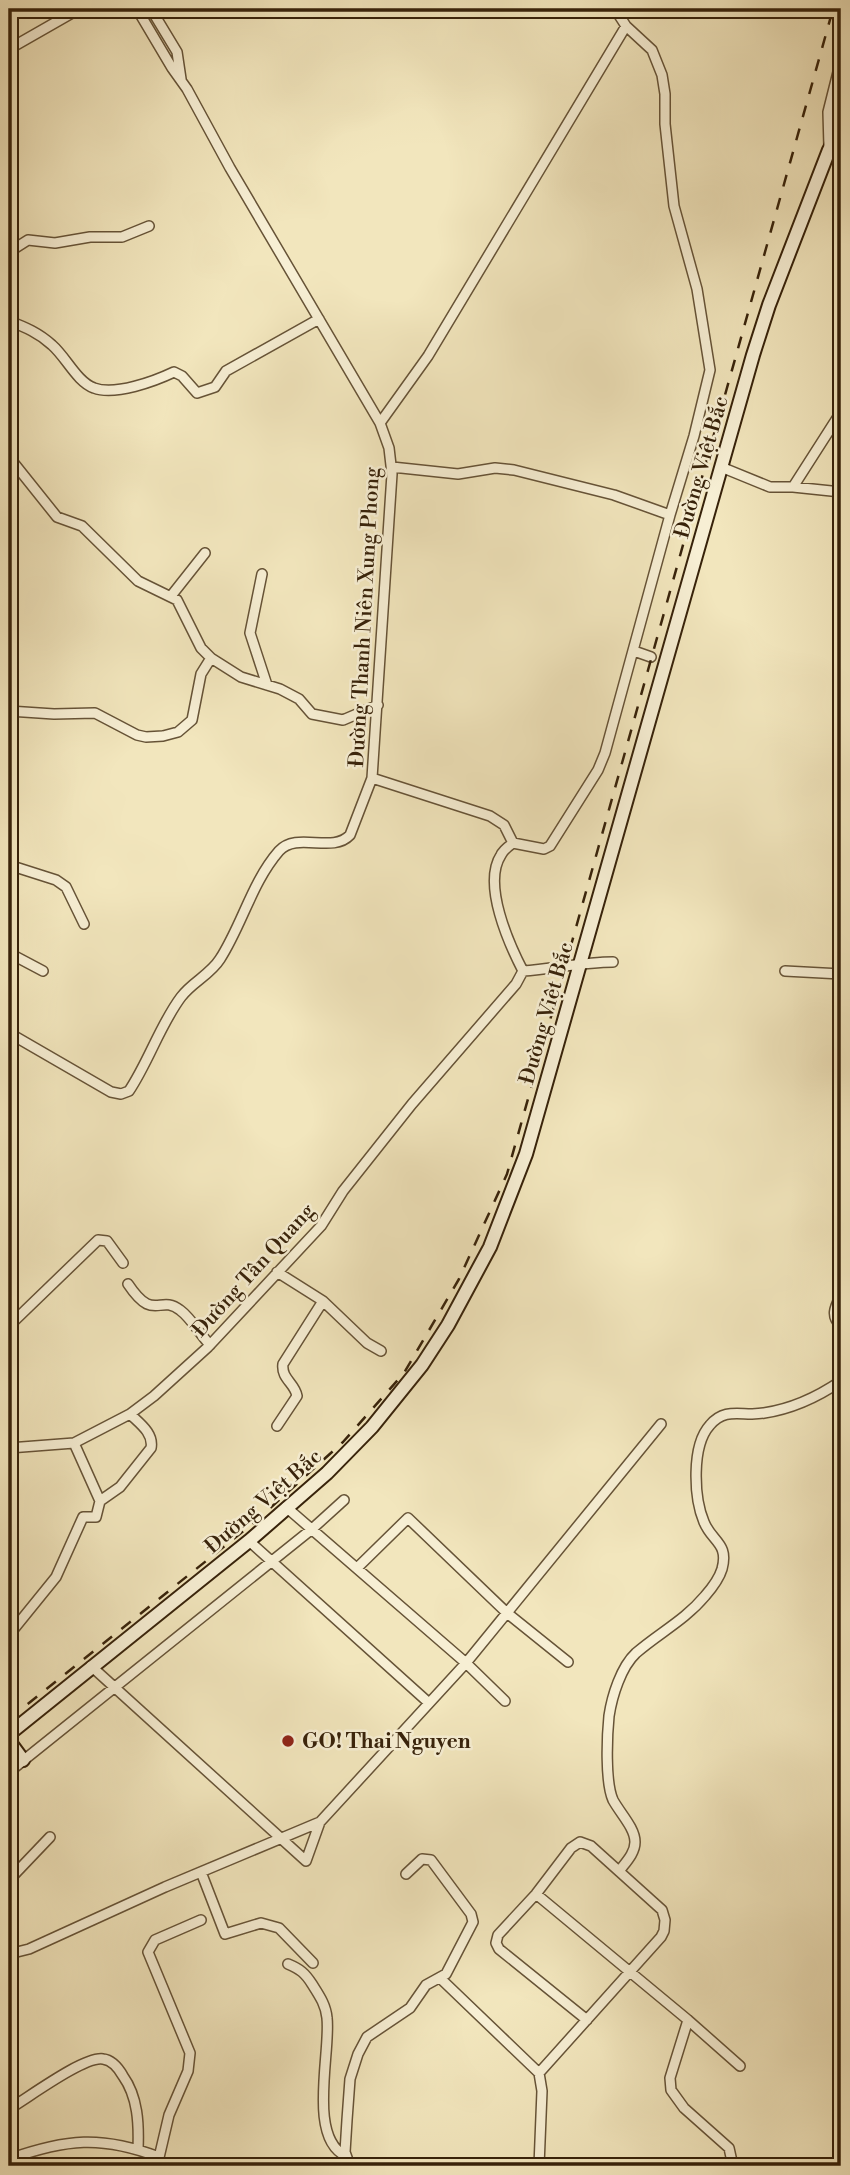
<svg xmlns="http://www.w3.org/2000/svg" width="850" height="2175" font-family="'Libre Bodoni',serif">
<style>
.lines{fill:none;stroke-linecap:round;stroke-linejoin:round}
.street-casing{stroke:#665337;stroke-width:12}
.secondary-casing{stroke:#37220a;stroke-width:16}
.street{stroke:#f7efd4;stroke-width:9}
.secondary{stroke:#f7efd4;stroke-width:12}
.rail{stroke:#37220a;stroke-width:2.5;stroke-dasharray:12 12;stroke-linecap:butt}
.poi-dot{fill:#8f2418;stroke:#f7efd4;stroke-width:2.5}
.labels{text-anchor:middle;stroke-width:5;stroke-linejoin:round;paint-order:stroke}
.street-label{font-size:21px;fill:#37220a;stroke:#f7efd4}
.poi-label{font-size:21px;font-weight:bold;fill:#37220a;stroke:#f7efd4;text-anchor:start}
</style>
<rect width="100%" height="100%" fill="#f2e6bd"/>
<filter id="stains"><feTurbulence type="fractalNoise" baseFrequency=".00286" numOctaves="4"/><feColorMatrix values="0 0 0 0 .2 0 0 0 0 .09 0 0 0 0 .02 0 0 0 .5 -.17"/></filter>
<radialGradient id="worn" r=".72"><stop offset=".6" stop-color="#630" stop-opacity="0"/><stop offset="1" stop-color="#630" stop-opacity=".3"/></radialGradient>
<g class="lines">
<defs>
<path id="street" d="M 137,9 L 172,68 L 187,89 L 230,168 L 380,423 L 389,448 L 392,474 L 372,778 L 490,816 L 504,825 L 513,843 C 509,846 503,850 501,855 C 482,884 509,944 523,971
M 151,9 L 177,52 L 181,79
M 9,49 L 79,9
M 829,147 L 828,112 L 841,60
M 9,252 L 28,240 L 55,243 L 90,237 L 122,237 L 149,226
M 9,321 C 25,327 39,333 52,345 C 66,357 77,382 94,388 C 115,396 155,381 174,372 L 182,376 L 197,393 L 215,387 L 226,371 L 319,319
M 9,394 L 11,398 L 9,411
M 380,423 L 428,356 L 626,26
M 9,457 L 57,517 L 82,526 L 138,581 L 177,600 L 201,648 L 211,658 L 241,677 L 280,689 L 299,699 L 312,714 L 343,720 L 378,705
M 392,467 L 458,474 L 495,468 L 514,470 L 614,495 L 670,515
M 721,467 L 770,487 L 793,487 L 841,492
M 793,487 L 841,412
M 262,574 L 250,633 L 267,685
M 171,596 L 205,553
M 634,651 L 651,657
M 9,711 L 54,714 L 95,713 L 137,735 L 146,737 L 163,736 L 178,732 L 192,720 L 201,674 L 211,658
M 513,843 L 544,849 L 550,846 L 598,770 L 605,753 L 670,515 L 694,436 L 710,370 L 697,289 L 674,206 L 665,124 L 665,94 L 662,75 L 652,50 L 626,26 L 615,9
M 9,865 L 56,880 L 66,887 L 84,924
M 9,953 L 43,971
M 523,971 C 553,969 583,962 613,962
M 785,971 L 841,974
M 9,1033 L 111,1092 L 121,1094 L 129,1091 C 149,1061 160,1025 181,997 C 192,982 210,975 220,959 C 242,925 252,882 279,851 C 297,831 332,854 350,835 L 372,778
M 840,1241 L 841,1245
M 277,1272 L 323,1301 L 367,1343 L 381,1351
M 128,1284 C 154,1323 159,1294 180,1310 C 191,1318 200,1334 210,1345
M 841,1295 C 835,1307 830,1316 841,1326
M 9,1326 L 98,1240 L 107,1241 L 123,1263
M 277,1426 L 297,1396 C 295,1383 281,1379 283,1364 L 323,1301
M 74,1443 L 100,1501
M 9,1448 L 74,1443 L 130,1414 L 154,1396 L 208,1347 L 321,1226 L 343,1191 L 412,1104 L 516,984 L 523,971
M 286,1507 L 466,1663 L 505,1701
M 249,1541 L 429,1703
M 357,1568 L 408,1518 L 507,1613 L 568,1662
M 9,1635 L 56,1577 L 83,1517 L 96,1517 L 100,1501 L 120,1487 L 151,1448 C 154,1433 139,1423 130,1414
M 91,1666 L 306,1861 L 320,1822
M 9,1772 L 312,1529 L 344,1500
M 620,1870 C 626,1862 635,1853 635,1842 C 635,1828 620,1813 613,1800 C 605,1782 607,1736 609,1716 C 612,1696 621,1667 636,1653 C 659,1633 685,1620 705,1596 C 712,1588 719,1579 722,1569 C 729,1543 712,1542 704,1522 C 694,1498 691,1446 710,1425 C 726,1406 743,1417 764,1413 C 791,1409 819,1396 841,1381
M 201,1872 L 225,1934 L 261,1923 L 279,1928 L 313,1963
M 9,1880 L 50,1837
M 536,1894 L 688,2020 L 740,2066
M 9,1954 L 29,1949 L 165,1887 L 320,1822 L 466,1663 L 661,1424
M 288,1964 C 300,1969 305,1973 312,1984 C 319,1995 326,2005 327,2018 C 331,2052 307,2138 346,2156
M 440,1978 L 539,2073 L 542,2091 L 539,2166
M 688,2020 L 670,2078 L 671,2090 L 684,2108 L 729,2148 L 733,2166
M 539,2073 L 661,1937 L 664,1931 L 665,1920 L 662,1910 L 591,1846 L 580,1842 L 571,1848 L 536,1894 L 498,1935 L 496,1943 L 499,1949 L 587,2020
M 9,2109 C 28,2098 84,2056 103,2059 C 112,2060 119,2069 123,2076 C 138,2097 139,2124 138,2149
M 9,2159 C 66,2139 101,2135 159,2157
M 157,2166 L 169,2115 L 188,2071 L 190,2053 L 148,1952 L 155,1940 L 201,1920
M 350,2166 L 345,2152 L 347,2120 L 350,2079 L 358,2054 L 367,2037 L 410,2008 L 426,1985 L 446,1974 L 473,1922 L 471,1914 L 431,1860 L 422,1859 L 406,1874"/>
<path id="secondary" d="M 9,1734 L 249,1541 L 327,1473 L 372,1427 L 422,1365 L 448,1325 L 490,1247 L 526,1154 L 753,355 L 769,305 L 829,150 L 841,128
M 9,1741 L 23,1760"/>
</defs>
<use href="#street" class="street-casing"/>
<use href="#secondary" class="secondary-casing"/>
<use href="#street" class="street"/>
<use href="#secondary" class="secondary"/>
<path class="rail" d="M 631,14 L 632,9
M 9,1719 L 256,1521 L 343,1442 L 404,1373 L 459,1279 L 507,1174 L 833,9"/>
</g>
<circle class="poi-dot" cx="288" cy="1741" r="7"/>
<g class="labels">
<g class="street-label">
<text transform="translate(701 467) rotate(-74)" y="7">Đường Việt Bắc</text>
<text transform="translate(364 617) rotate(-87)" y="7">Đường Thanh Niên Xung Phong</text>
<text transform="translate(546 1013) rotate(-74)" y="7">Đường Việt Bắc</text>
<text transform="translate(253 1270) rotate(-48)" y="7">Đường Tân Quang</text>
<text transform="translate(263 1501) rotate(-41)" y="7">Đường Việt Bắc</text>
</g>
<g class="poi-label">
<text x="302" y="1748">GO! Thai Nguyen</text>
</g>
</g>
<rect width="850" height="2175" fill="none" stroke="#f2e6bd" stroke-width="35"/>
<rect x="10" y="10" width="829" height="2154" fill="none" stroke="#37220a" stroke-width="3.5"/>
<rect x="18" y="18" width="815" height="2140" fill="none" stroke="#37220a" stroke-width="2"/>
<rect width="100%" height="100%" filter="url(#stains)"/>
<rect width="100%" height="100%" fill="url(#worn)"/>
</svg>
